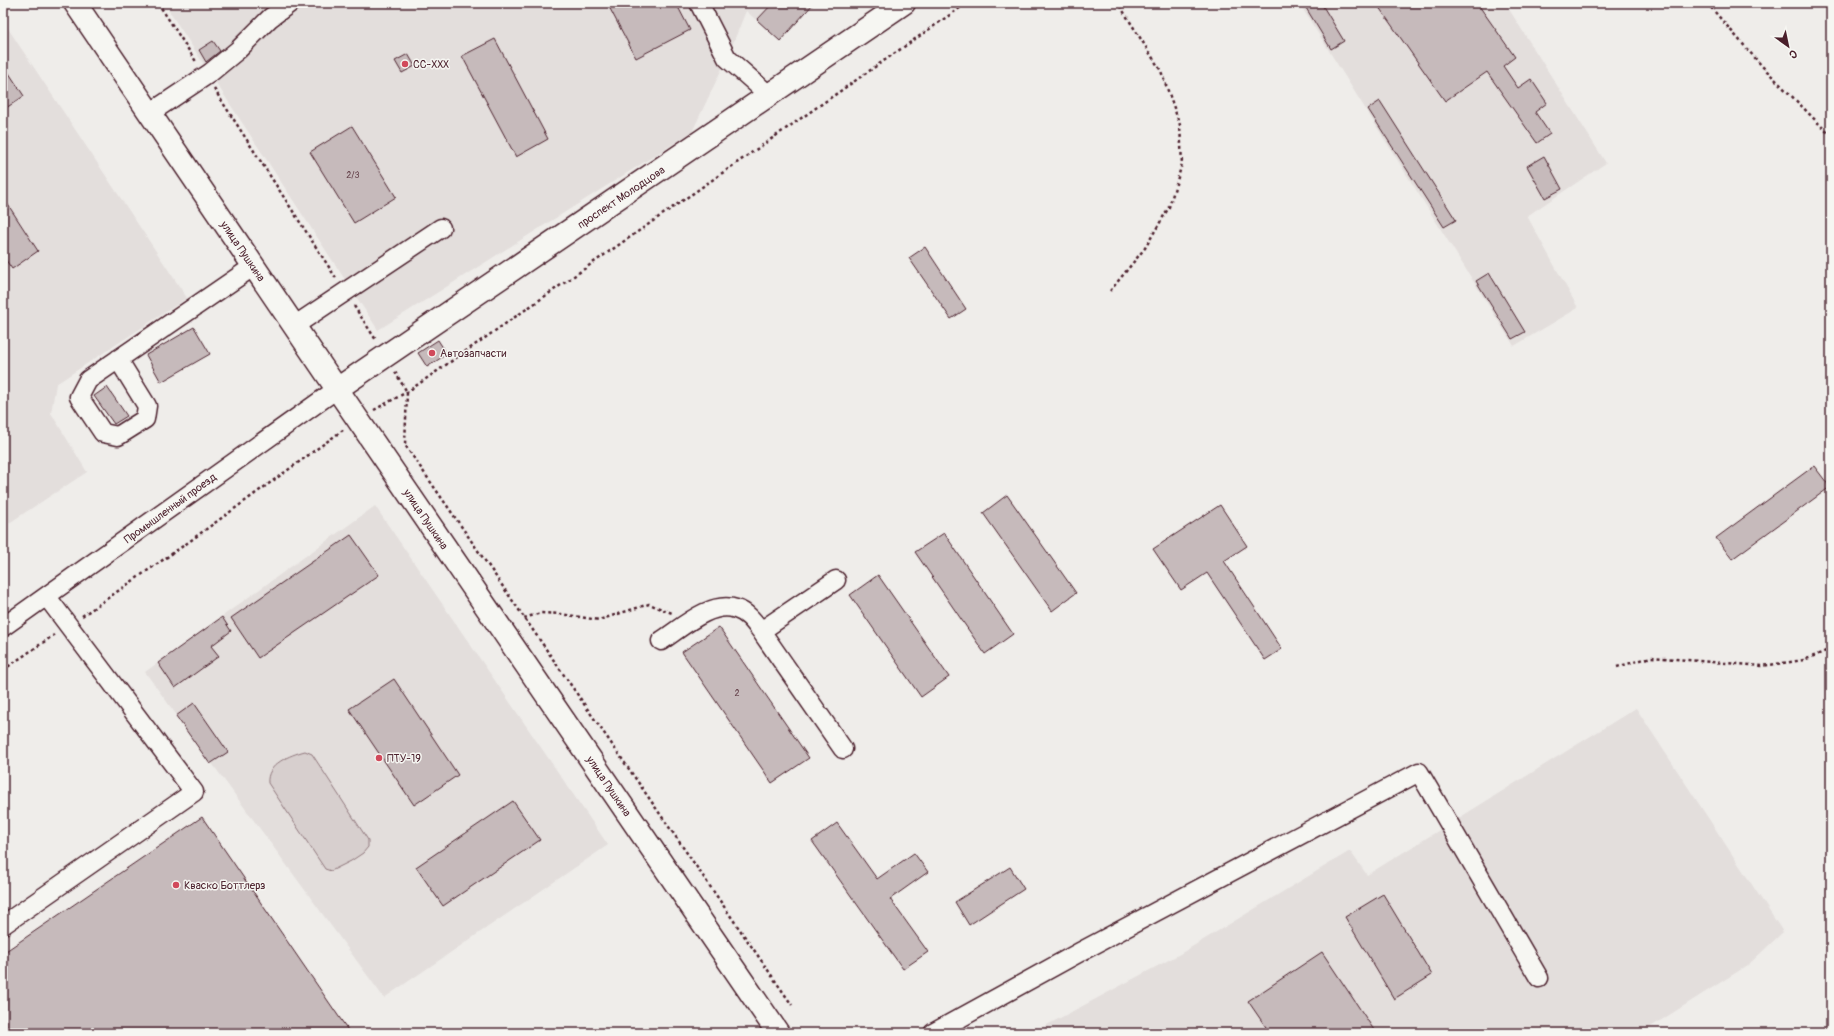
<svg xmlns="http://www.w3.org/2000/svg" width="1834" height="1036" font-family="Pangolin,sans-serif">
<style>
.built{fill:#e3dedc}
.green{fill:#d7cfce;stroke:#90777c}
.building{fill:#c6babb;stroke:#4a1f2b}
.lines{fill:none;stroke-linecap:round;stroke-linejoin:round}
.minor-casing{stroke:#4a1f2b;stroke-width:21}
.major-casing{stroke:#4a1f2b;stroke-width:25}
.path{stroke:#4a1f2b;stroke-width:2.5;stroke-dasharray:3 3;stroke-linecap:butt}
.minor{stroke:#f6f6f2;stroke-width:18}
.major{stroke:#f6f6f2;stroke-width:22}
.poi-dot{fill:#d1495b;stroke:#f6f6f2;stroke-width:1.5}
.labels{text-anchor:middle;stroke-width:3;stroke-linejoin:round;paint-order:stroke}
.number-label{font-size:9px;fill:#69464f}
.poi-label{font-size:11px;fill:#4a1f2b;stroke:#f6f6f2;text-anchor:start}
.street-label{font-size:11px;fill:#4a1f2b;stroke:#f6f6f2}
</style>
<rect width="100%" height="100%" fill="#efedea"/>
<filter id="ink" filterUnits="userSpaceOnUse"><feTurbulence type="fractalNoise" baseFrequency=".025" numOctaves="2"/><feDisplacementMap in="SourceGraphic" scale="8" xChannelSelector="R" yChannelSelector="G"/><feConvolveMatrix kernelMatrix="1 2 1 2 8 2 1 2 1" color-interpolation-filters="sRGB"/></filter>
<g filter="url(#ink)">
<path class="built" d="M 171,3 L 814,3 L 780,41 L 746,11 L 727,58 L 692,132 L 378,330 L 169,11 Z
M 1299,3 L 1505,3 L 1606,163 L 1527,216 L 1578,308 L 1514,346 Z
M 3,21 L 187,298 L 56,384 L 51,413 L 87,472 L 3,527 Z
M 375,506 L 608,845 L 384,998 L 145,672 Z
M 1636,708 L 1783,932 L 1748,965 L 1641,1033 L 1032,1033 L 1180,954 L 1350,851 L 1367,875 Z"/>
<path class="green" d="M 305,751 L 312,754 L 368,840 L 368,847 L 363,853 L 351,861 L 331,871 L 325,869 L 268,783 C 266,764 290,755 305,751 Z"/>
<path class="building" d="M 607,3 L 676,3 L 690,30 L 636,58 Z
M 773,3 L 814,3 L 780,41 L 757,20 Z
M 1303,3 L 1321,3 L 1344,41 L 1331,49 Z
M 1376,3 L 1477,3 L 1515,57 L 1503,66 L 1518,88 L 1531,79 L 1547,103 L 1535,112 L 1550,134 L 1537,143 L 1487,72 L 1445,101 Z
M 495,39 L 548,139 L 516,157 L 462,56 Z
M 213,41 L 220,51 L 206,62 L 199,50 Z
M 408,54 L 415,66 L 402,73 L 395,61 Z
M 3,64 L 24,96 L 3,110 Z
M 1380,101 L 1456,220 L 1444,227 L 1368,109 Z
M 352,126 L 396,197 L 354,223 L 310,152 Z
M 1544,156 L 1562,189 L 1545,198 L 1527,166 Z
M 3,197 L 38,251 L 12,269 L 3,256 Z
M 925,247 L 966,309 L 951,319 L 909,258 Z
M 1489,273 L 1525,332 L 1512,339 L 1476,281 Z
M 194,327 L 210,354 L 161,382 L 146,355 Z
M 438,340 L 447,354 L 427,367 L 418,353 Z
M 107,387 L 127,416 L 114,424 L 94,396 Z
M 1814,466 L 1830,487 L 1732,559 L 1716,538 Z
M 1007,495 L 1076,593 L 1052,611 L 983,513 Z
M 1220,505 L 1247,546 L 1224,561 L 1282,649 L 1265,660 L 1207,573 L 1181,590 L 1153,549 Z
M 944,533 L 1013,634 L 985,654 L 915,552 Z
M 351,535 L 379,575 L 258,658 L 231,618 Z
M 878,575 L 949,677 L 921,697 L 850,595 Z
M 222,617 L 231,631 L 211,646 L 219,656 L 175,688 L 158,663 Z
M 719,627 L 809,758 L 772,783 L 682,652 Z
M 394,679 L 458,775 L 414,805 L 349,709 Z
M 194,703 L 228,752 L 210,764 L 176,716 Z
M 513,801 L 540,840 L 443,906 L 416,867 Z
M 202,817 L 350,1033 L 3,1033 L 3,953 Z
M 837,823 L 877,879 L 914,853 L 928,872 L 890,899 L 928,952 L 903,969 L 812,841 Z
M 1010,867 L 1024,889 L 969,925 L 955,902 Z
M 1383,894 L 1432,975 L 1394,999 L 1345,917 Z
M 1322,952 L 1376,1033 L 1270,1033 L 1248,1001 Z"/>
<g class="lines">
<defs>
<path id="minor" d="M 699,3 L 727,58 L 770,96
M 150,113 L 210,73 L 238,50 L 270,18 L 290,3
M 294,326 L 441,228
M 118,359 L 147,406 L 145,419 L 118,436 L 103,433 L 79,397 L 88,380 L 254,266
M 836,580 L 761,631 L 843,749
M 3,627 L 337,389
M 661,641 C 680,629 711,600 736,609 C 747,612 754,622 761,631
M 3,925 L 194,792 L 47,597
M 933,1033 L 1080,952 L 1419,772 L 1539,978"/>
<path id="major" d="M 75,3 L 337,389 L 778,1033
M 337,389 L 904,3"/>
</defs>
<use href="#minor" class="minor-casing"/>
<use href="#major" class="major-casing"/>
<path class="path" d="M 158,3 L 197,63
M 1707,3 L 1762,66 L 1831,136
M 214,89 L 336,278
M 1110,291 L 1145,248 L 1169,207 L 1182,164 L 1180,125 L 1161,71 L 1122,9 L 1120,3
M 354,306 L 376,340
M 395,372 L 407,392 L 405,445 L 792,1005
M 374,410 L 407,392 L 967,3
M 82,616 L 183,546 L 343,430
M 524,618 L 541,613 L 561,614 L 599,620 L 649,604 L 672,613
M 1617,667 L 1651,657 L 1762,666 L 1804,660 L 1831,649
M 3,670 L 54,635"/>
<use href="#minor" class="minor"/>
<use href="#major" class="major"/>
</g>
</g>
<g class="poi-dot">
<circle cx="405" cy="64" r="4"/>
<circle cx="432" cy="353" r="4"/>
<circle cx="379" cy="758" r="4"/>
<circle cx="176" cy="885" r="4"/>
</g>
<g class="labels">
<g class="number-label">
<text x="353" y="178">2/3</text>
<text x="737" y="696">2</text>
</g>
<g class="poi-label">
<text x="413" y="68">СС-ХХХ</text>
<text x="440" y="357">Автозапчасти</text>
<text x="387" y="762">ПТУ-19</text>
<text x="184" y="889">Кваско Боттлерз</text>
</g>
<g class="street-label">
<text transform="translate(621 197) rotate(-34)" y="4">проспект Молодцова</text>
<text transform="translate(243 251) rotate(56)" y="4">улица Пушкина</text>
<text transform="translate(170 508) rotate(-36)" y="4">Промышленный проезд</text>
<text transform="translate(426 519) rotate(56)" y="4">улица Пушкина</text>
<text transform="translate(609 786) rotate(56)" y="4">улица Пушкина</text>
</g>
</g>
<rect width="1834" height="1036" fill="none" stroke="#f6f6f2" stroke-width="16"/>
<rect x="8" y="8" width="1818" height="1020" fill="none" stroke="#4a1f2b" stroke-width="1.5" filter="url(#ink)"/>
<g transform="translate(1788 46) rotate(147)" stroke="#f6f6f2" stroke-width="3" paint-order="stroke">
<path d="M0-3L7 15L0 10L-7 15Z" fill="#4a1f2b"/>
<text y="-6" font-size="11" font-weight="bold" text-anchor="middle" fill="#4a1f2b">С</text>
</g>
</svg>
